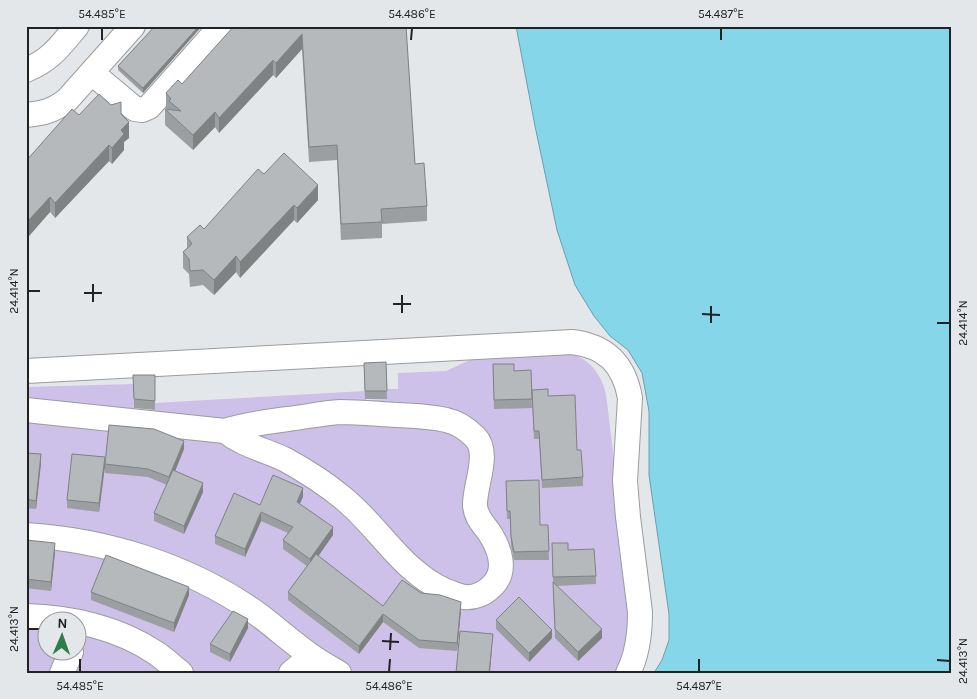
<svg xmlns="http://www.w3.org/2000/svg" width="977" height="699" font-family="Karla,sans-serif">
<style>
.green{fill:#cdc0e9;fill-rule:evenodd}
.water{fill:#86d6ea;stroke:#68a0ae}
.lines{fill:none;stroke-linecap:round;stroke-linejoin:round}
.minor-casing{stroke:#9a9c9f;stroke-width:26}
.minor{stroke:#fff;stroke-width:24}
.wall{fill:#9c9fa1}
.shaded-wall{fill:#7f8283}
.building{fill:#b5b9bb;stroke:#7f8283}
.ticks{fill:none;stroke:#212223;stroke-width:2}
.neatline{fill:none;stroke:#212223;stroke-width:2}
.ticks-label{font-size:12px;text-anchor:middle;fill:#212223}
</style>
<rect width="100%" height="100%" fill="#e4e7ea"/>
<path class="green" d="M 562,349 C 580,356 594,363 602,382 C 605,388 606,395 607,402 L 631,601 L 626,651 L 616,673 L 26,673 L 26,387 L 133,384 L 134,412 L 155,411 L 155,403 L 365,391 L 366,400 L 387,399 L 386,389 L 398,389 L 398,373 L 446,371 L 487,352 ZM 48,622 L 78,622 L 78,652 L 48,652 Z"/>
<path class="water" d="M 516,26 L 951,26 L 951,673 L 654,673 L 662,660 L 669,640 L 669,614 L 649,475 L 649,411 L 642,373 L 628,350 L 610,336 L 594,316 L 575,285 L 557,230 L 535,126 Z"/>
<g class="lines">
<defs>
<path id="minor" d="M 26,70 C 51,60 60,46 77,26
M 92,73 L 135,109 L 142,110 L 149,107 L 221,26
M 26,115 C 44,113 53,111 67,100 L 133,26
M 26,371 L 572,342 C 606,346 624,364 630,398 L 625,481 L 628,517 L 640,612 C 640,633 638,654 628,673
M 26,410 L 225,431 C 245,424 266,422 288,419 C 305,417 323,413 340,412 C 359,412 378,414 397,415 C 413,416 430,416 446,420 C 456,422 467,429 475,437 C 491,453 474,486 475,506 C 476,517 483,524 489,532 C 500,549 508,572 491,587 C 484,594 474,598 464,597 C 458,596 452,593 446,591 C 402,572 379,527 343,498 C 326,484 306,471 286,460 C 266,450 244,446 225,431
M 26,535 C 106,540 186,565 252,610 C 272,624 290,641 310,655 C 319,662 329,667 339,673
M 26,616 C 71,617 119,628 156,653 C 165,659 172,666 181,673
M 62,673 L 71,652
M 291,673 L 311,656"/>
</defs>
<use href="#minor" class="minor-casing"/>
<use href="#minor" class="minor"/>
</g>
<path class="wall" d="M 155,26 L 202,26 L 143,93 L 118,70 L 118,66 Z
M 406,26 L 415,164 L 427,206 L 427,221 L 382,224 L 382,238 L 341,240 L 337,160 L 309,162 L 302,49 L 276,78 L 273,75 L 219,133 L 215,127 L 193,150 L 165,125 L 165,109 L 167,110 L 166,108 L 166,93 L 182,84 L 243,29 Z
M 111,105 L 121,114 L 129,138 L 124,142 L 124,150 L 112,164 L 109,161 L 55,218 L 50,212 L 29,236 L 26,234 L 26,161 Z
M 264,174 L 318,200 L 297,223 L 294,220 L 240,278 L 236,272 L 214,295 L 203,285 L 190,287 L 189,274 L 183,268 L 183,252 L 187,248 L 187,237 L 204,229 Z
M 386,362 L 387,399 L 365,399 L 364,363 Z
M 493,364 L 514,371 L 531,370 L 532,408 L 494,409 Z
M 133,375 L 155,375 L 155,410 L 134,408 Z
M 548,396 L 577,450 L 583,477 L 583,486 L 542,488 L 539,439 L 534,439 L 532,398 Z
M 184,449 L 175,471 L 203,492 L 184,534 L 154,521 L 154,513 L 167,485 L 148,477 L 105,473 L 105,464 Z
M 26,453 L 41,463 L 36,509 L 26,508 Z
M 105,466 L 99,512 L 67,508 L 67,500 Z
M 506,481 L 540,525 L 548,525 L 549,560 L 514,560 L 511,545 L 510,519 L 507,519 Z
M 303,497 L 299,504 L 333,535 L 318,556 L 383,606 L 421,593 L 461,610 L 457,651 L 419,648 L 383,622 L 359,654 L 288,600 L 288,592 L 307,566 L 283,549 L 283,540 L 288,533 L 261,521 L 245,557 L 215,544 L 215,536 L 260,505 Z
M 26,540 L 55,552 L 51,591 L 26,588 Z
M 568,550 L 596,576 L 596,584 L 557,586 L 602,638 L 578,661 L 555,638 L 552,552 Z
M 91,592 L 189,595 L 174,632 L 91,600 Z
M 496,620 L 552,638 L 529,662 L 496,629 Z
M 248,628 L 230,662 L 210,652 L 210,644 Z"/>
<path class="shaded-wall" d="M 199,26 L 202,26 L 143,93 L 143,88 Z
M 302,34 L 302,49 L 276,78 L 276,63 Z
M 273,60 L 273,75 L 219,133 L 219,118 Z
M 215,112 L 215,127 L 193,150 L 193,135 Z
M 129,122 L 129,138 L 124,142 L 124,150 L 112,164 L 112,148 L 121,130 Z
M 109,145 L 109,161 L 55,218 L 55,203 Z
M 318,185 L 318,200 L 297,223 L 297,208 Z
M 50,197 L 50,212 L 29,236 L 29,220 Z
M 294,205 L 294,220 L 240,278 L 240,262 Z
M 236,256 L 236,272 L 214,295 L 214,280 Z
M 184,441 L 184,449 L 169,486 L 169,477 Z
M 41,454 L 41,463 L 36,509 L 36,501 Z
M 105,457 L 105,466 L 99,512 L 99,503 Z
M 203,483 L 203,492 L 184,534 L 184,526 Z
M 303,488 L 303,497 L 297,510 L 297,502 Z
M 261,512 L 261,521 L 245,557 L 245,549 Z
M 333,527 L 333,535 L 310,568 L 310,559 Z
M 55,543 L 55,552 L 51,591 L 51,582 Z
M 189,587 L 189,595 L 174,632 L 174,623 Z
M 461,602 L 461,610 L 457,651 L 457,643 Z
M 383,614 L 383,622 L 359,654 L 359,646 Z
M 248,619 L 248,628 L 230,662 L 230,654 Z
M 602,629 L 602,638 L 578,661 L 578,652 Z
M 552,630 L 552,638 L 529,662 L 529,653 Z
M 493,634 L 490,673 L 489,673 Z"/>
<path class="building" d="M 155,26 L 199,26 L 143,88 L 118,66 Z
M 234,26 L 239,26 L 243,29 L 246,26 L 406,26 L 415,164 L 424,163 L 427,206 L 381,209 L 382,222 L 341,224 L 337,145 L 309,147 L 302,34 L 276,63 L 273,60 L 219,118 L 215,112 L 193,135 L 165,109 L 181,111 L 169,101 L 171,99 L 166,93 L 178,80 L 182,84 Z
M 99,94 L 111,105 L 121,102 L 121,114 L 129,122 L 121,130 L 124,134 L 112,148 L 109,145 L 55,203 L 50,197 L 29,220 L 26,218 L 26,161 L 72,109 L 79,115 Z
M 284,153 L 318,185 L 297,208 L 294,205 L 240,262 L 236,256 L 214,280 L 203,270 L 190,271 L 189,259 L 183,252 L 192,244 L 187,237 L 200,225 L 204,229 L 258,169 L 264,174 Z
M 386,362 L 387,391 L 365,391 L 364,363 Z
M 493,364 L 514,364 L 514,371 L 531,370 L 532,399 L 494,400 Z
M 133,375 L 155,375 L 155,401 L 134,399 Z
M 548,389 L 548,396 L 575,395 L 577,450 L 581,450 L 583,477 L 542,480 L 539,431 L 534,431 L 532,390 Z
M 109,425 L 154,429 L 184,441 L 169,477 L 148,469 L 105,464 Z
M 26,453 L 41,454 L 36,501 L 26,499 Z
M 72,454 L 105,457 L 99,503 L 67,500 Z
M 173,470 L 203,483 L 184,526 L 154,513 Z
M 273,475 L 303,488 L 297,502 L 333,527 L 310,559 L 283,540 L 293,527 L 261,512 L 245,549 L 215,536 L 234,493 L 260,505 Z
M 539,480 L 540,525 L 548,525 L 549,551 L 514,552 L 511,536 L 510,511 L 507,511 L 506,481 Z
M 26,540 L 55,543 L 51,582 L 26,579 Z
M 552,543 L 568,543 L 568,550 L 594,549 L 596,576 L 553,577 Z
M 316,554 L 383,606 L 402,580 L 421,593 L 440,595 L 461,602 L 457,643 L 419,640 L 383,614 L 359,646 L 288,592 Z
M 106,555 L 189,587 L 174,623 L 91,592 Z
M 553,582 L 602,629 L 578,652 L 555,629 Z
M 519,597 L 552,630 L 529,653 L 496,620 Z
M 233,611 L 248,619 L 230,654 L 210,644 Z
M 460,631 L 493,634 L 489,673 L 456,673 Z"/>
<path class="ticks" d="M 102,40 L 102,28M 411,40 L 412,28M 721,40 L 721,28M 28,291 L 40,291M 84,293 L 102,293M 93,302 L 93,284M 393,304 L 411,304M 402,313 L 402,295M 702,314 L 720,315M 711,323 L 711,306M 937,323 L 950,323M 28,629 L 40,629M 382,641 L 399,642M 390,650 L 391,633M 937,660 L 950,661M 80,672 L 80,659M 389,672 L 390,659M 699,672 L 699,659"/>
<rect width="977" height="699" fill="none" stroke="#e4e7ea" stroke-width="55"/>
<g transform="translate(62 636) rotate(2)"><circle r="24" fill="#e4e7ea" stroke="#96989a"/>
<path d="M0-4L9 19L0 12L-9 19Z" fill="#307c4b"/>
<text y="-8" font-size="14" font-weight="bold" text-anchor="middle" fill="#212223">N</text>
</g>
<rect x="28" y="28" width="922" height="644" class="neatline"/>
<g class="ticks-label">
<text x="102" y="18">54.485°E</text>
<text x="412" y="18">54.486°E</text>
<text x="721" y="18">54.487°E</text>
<text transform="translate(14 291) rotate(-90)" y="4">24.414°N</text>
<text transform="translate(963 323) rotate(-90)" y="4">24.414°N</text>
<text transform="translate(14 629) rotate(-90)" y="4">24.413°N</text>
<text transform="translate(963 661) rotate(-90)" y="4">24.413°N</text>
<text x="80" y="690">54.485°E</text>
<text x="389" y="690">54.486°E</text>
<text x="699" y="690">54.487°E</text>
</g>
</svg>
